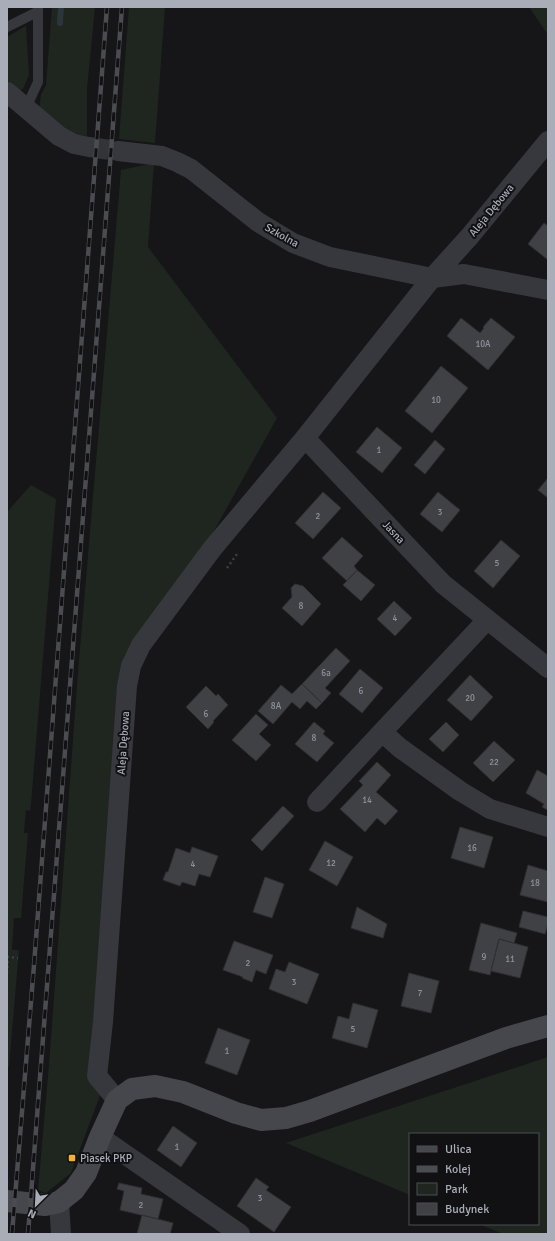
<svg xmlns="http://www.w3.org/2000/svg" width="555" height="1241" font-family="Signika,sans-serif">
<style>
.green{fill:#1e261f}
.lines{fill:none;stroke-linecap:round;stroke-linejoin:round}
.stream{stroke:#2c353c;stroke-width:6}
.building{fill:#404145;stroke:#303034}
.street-tunnel{stroke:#333438;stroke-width:20;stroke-dasharray:20 10;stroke-linecap:butt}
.path{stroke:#3d3f44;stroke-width:2.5;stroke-dasharray:2 3;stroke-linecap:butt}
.lane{stroke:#37383d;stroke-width:10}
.street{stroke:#37383d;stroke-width:20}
.secondary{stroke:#45474d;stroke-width:22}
.rail-casing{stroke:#4a4c52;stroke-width:4.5}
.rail{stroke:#111113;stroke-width:3;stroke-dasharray:9;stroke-linecap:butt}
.poi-dot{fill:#f2b134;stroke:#111113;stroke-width:1.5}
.labels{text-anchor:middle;stroke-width:4;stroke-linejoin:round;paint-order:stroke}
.number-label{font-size:9px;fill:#8e929b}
.street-label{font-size:11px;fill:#a8adb8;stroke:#111113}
.poi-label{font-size:11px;fill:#a8adb8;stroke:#111113;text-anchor:start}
</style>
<rect width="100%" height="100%" fill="#161618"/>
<path class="green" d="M 52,7 L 95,7 L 87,89 L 87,136 L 58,135 L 39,109 L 41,95 L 46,85 Z
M 129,7 L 165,7 L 155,143 L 119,139 Z
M 529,7 L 548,7 L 548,35 Z
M 26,26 L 29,75 L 23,89 L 16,91 L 7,82 L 7,37 Z
M 154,163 L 148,247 L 277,418 L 206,545 L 135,646 L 101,1093 L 71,1173 L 46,1193 L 38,1190 L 49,1065 L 78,672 L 121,170 Z
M 31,485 L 56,499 L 31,804 L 30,811 L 26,810 L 24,833 L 28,833 L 21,918 L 14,918 L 12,950 L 19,950 L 9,1067 L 7,1067 L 7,512 Z
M 548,1057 L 548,1234 L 503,1234 L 479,1224 L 538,1224 L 538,1134 L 410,1134 L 410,1195 L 286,1143 Z"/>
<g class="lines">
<path class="stream" d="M 60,23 L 61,7"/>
</g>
<path class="building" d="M 544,223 L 548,226 L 548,260 L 528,244 Z
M 461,318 L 480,333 L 484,328 L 483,327 L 491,318 L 515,337 L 488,370 L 447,336 Z
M 441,366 L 468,388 L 432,433 L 405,411 Z
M 377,427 L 402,448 L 382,473 L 356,452 Z
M 435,440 L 445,449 L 425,474 L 414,465 Z
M 548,478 L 548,498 L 538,490 Z
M 323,492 L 341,508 L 313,539 L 295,523 Z
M 438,492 L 460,510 L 442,532 L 420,514 Z
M 342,537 L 363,556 L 354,566 L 357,570 L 347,581 L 322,558 Z
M 501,540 L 520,556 L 493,588 L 474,571 Z
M 357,570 L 375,585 L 361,601 L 343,585 Z
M 295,584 L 303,586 L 321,604 L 302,626 L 282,608 L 292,597 L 291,588 Z
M 394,601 L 412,618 L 395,636 L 377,619 Z
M 336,648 L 350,661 L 325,688 L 331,693 L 322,703 L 302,684 Z
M 360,669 L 383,688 L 362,713 L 339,694 Z
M 470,675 L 493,697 L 471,721 L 447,700 Z
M 302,684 L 322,703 L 316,709 L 307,701 L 300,709 L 292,702 L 273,724 L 258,711 L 281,685 L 292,694 Z
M 206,686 L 216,696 L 218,694 L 228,705 L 213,721 L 214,722 L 208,729 L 186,707 Z
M 256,714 L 268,725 L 259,734 L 271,745 L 256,761 L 232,740 Z
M 314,722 L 325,731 L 323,734 L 334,743 L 317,762 L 295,744 Z
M 446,722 L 459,735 L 443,752 L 429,739 Z
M 494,741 L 515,760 L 493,782 L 473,763 Z
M 377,762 L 391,775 L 376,792 L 398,811 L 385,825 L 377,818 L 365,832 L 340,809 L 363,785 L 359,781 Z
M 537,770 L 548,776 L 548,810 L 542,807 L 544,804 L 526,793 Z
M 283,806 L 294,816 L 262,851 L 251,840 Z
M 460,827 L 493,837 L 484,868 L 451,858 Z
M 325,841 L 353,857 L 337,886 L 309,870 Z
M 192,847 L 218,856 L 210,877 L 199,874 L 195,886 L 182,882 L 180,886 L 163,880 L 166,872 L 168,872 L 176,848 L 190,853 Z
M 528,865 L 548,871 L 548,902 L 520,895 Z
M 265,877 L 284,884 L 272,918 L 253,912 Z
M 357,907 L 387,924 L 383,938 L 351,928 Z
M 523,911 L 548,917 L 548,924 L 545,934 L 519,927 Z
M 481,923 L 517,933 L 514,943 L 499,939 L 490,975 L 469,970 Z
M 499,939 L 528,947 L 520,978 L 491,971 Z
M 234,941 L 273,955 L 266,974 L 256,970 L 252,982 L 242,978 L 243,977 L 223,970 Z
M 289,962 L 319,974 L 307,1004 L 269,989 L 276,969 L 285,972 Z
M 409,973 L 439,981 L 431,1013 L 401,1006 Z
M 353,1003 L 378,1010 L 367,1048 L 332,1038 L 338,1016 L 349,1019 Z
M 218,1028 L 250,1040 L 237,1075 L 205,1063 Z
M 173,1126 L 197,1143 L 181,1167 L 157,1150 Z
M 256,1178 L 269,1187 L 266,1190 L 291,1207 L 274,1232 L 237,1206 Z
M 119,1183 L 142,1188 L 141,1194 L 163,1199 L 158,1219 L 120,1210 L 124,1191 L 117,1189 Z
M 142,1215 L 173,1223 L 170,1234 L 137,1234 Z"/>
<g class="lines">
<path class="street-tunnel" d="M 89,147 L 118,151"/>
<path class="path" d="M 227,568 L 237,554
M 7,973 L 8,957 L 18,958"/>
<path class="lane" d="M 7,27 L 37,12
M 26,108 L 38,82 L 38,7"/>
<path class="street" d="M 7,92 L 59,136 L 74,144 L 89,147
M 118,151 L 162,156 L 177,162 L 191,169 L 258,222 L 293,243 L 330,257 L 432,278 L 464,274 L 548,290
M 305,438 L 443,584 L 548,668
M 487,620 L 382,732 L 400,748 L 460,791 L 490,809 L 548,827
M 317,802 L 382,732
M 117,1100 L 97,1076 L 103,1022 L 127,686 L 131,666 L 141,645 L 212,549 L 305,438 L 432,278 L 470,236 L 548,141
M 100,1137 L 240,1234
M 59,1202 L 61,1234"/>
<path class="secondary" d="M 7,1201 L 45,1205 L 59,1202 L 74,1190 L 86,1173 L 100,1137 L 117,1100 L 132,1089 L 155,1086 L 183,1092 L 236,1113 L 261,1120 L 286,1118 L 310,1111 L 506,1038 L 548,1026"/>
<defs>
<path id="rail" d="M 12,1234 L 34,965 L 107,7
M 28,1234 L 122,7"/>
</defs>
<use href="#rail" class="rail-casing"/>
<use href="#rail" class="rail"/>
</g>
<rect class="poi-dot" x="68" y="1154" width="8" height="8" rx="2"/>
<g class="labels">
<g class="number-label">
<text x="483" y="347">10A</text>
<text x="436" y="403">10</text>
<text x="379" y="453">1</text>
<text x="440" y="515">3</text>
<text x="318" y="519">2</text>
<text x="497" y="566">5</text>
<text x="301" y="609">8</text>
<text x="395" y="621">4</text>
<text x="326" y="676">6a</text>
<text x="361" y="694">6</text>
<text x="470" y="701">20</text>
<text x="276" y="709">8A</text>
<text x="206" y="717">6</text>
<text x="314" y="741">8</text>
<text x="494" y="765">22</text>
<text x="367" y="803">14</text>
<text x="472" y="851">16</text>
<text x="331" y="866">12</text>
<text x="193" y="867">4</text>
<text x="535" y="886">18</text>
<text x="484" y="960">9</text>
<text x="510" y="962">11</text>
<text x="248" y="966">2</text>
<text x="294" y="985">3</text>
<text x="420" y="996">7</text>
<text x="353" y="1032">5</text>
<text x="227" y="1054">1</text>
<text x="177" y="1150">1</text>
<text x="260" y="1201">3</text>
<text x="141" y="1208">2</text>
</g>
<g class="street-label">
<text transform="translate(491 210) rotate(-51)" y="4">Aleja Dębowa</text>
<text transform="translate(282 235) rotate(29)" y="4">Szkolna</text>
<text transform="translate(394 532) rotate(47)" y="4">Jasna</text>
<text transform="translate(123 743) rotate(-86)" y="4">Aleja Dębowa</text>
</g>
<g class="poi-label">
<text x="80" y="1162">Piasek PKP</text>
</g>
</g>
<rect width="555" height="1241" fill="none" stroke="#a8adb8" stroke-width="16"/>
<rect x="409" y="1133" width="130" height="92" fill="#111113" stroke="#4d4f55"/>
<rect x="417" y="1146" width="20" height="6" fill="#45474d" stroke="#4d4f55"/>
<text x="445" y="1153" font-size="12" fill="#a8adb8">Ulica</text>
<rect x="417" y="1166" width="20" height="6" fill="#4a4c52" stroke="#4d4f55"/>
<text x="445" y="1173" font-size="12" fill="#a8adb8">Kolej</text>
<rect x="417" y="1183" width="20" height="12" fill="#1e261f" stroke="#4d4f55"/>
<text x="445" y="1193" font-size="12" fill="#a8adb8">Park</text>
<rect x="417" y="1203" width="20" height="12" fill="#404145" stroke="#4d4f55"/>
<text x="445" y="1213" font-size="12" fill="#a8adb8">Budynek</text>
<g transform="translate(36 1205) rotate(204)" stroke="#111113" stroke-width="3" paint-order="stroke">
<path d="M0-3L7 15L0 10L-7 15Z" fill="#a8adb8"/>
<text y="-6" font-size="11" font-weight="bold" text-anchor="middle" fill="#a8adb8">N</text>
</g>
</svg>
